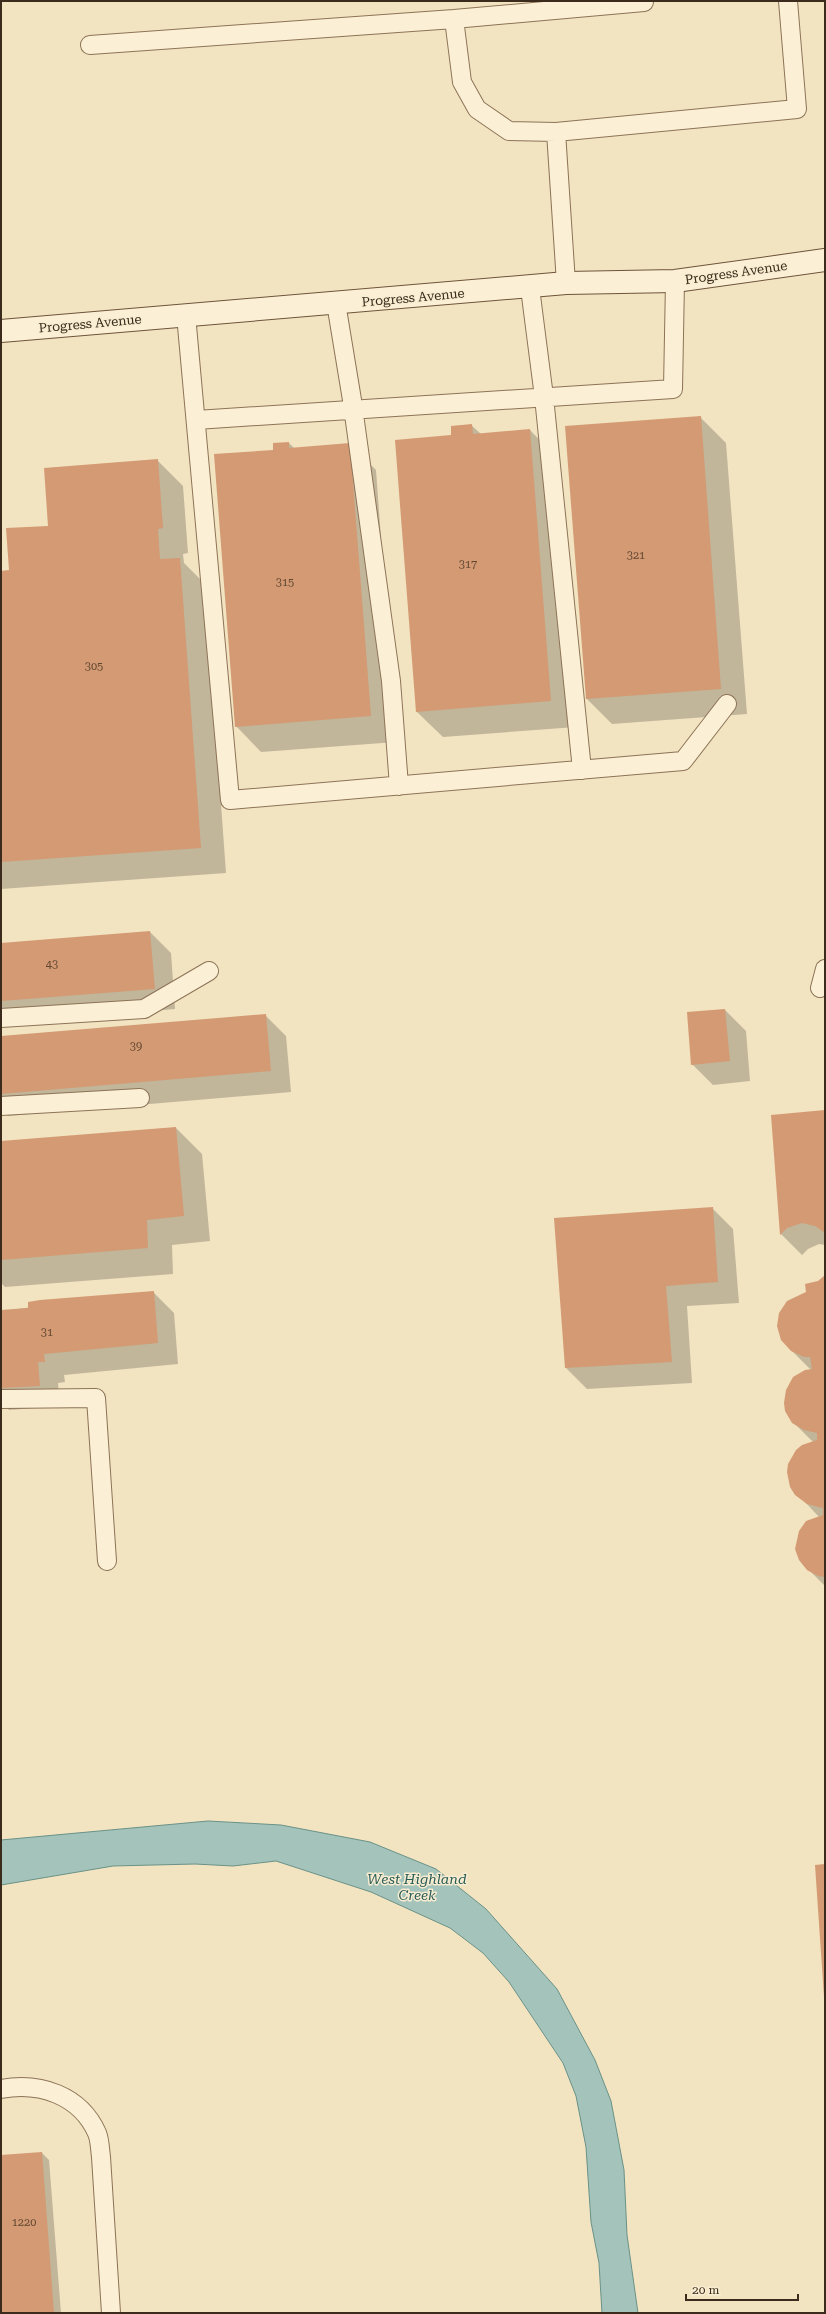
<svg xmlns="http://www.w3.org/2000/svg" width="826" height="2314" font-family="'Roboto Serif',serif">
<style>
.water{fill:#a4c3ba;stroke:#6a9288}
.shadow{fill:#0003}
.building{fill:#d39a73}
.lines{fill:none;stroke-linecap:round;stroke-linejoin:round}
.service-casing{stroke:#8d7357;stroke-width:20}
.secondary-casing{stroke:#6e543a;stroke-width:24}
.service{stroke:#fbf0d5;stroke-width:18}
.secondary{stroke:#fbf0d5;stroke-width:22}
.labels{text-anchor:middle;stroke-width:3;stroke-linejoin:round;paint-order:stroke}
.number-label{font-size:11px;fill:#614732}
.street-label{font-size:13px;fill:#3b2b1c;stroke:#f8edd1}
.water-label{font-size:14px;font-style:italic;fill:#2a5c58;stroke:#f8edd1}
</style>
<rect width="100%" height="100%" fill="#f2e3c1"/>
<path class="water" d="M 208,1821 L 281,1825 L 370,1842 L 436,1869 L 486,1909 L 557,1989 L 595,2060 L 611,2101 L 624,2170 L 627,2235 L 638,2313 L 602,2313 L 599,2263 L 591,2222 L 586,2147 L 576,2096 L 563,2063 L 509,1982 L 483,1953 L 450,1928 L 371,1892 L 276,1861 L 233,1866 L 195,1864 L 113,1866 L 1,1885 L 1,1840 Z"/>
<path class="shadow" d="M 700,417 L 726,443 L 747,714 L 612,724 L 587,699 Z
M 471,425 L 481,434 L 530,430 L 555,456 L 576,727 L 443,737 L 417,712 L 453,436 Z
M 289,443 L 295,449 L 350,444 L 376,470 L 396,742 L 261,752 L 236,726 L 274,451 Z
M 157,460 L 183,486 L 188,553 L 183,554 L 184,563 L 205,584 L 226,873 L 1,889 L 1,572 L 10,571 L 49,527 Z
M 150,932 L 171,953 L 175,1009 L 1,1024 L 1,944 Z
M 725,1010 L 746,1031 L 750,1081 L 713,1085 L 692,1064 Z
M 265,1015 L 286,1036 L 291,1092 L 8,1116 L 1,1109 L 1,1037 Z
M 825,1111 L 825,1245 L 819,1244 L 808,1249 L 802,1255 L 781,1234 L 772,1116 Z
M 176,1128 L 202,1154 L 210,1241 L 172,1245 L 173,1274 L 5,1287 L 1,1283 L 1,1142 Z
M 712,1208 L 733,1229 L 739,1303 L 687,1306 L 692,1383 L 587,1389 L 566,1368 Z
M 825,1276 L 825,1586 L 808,1569 L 819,1517 L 791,1487 L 813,1442 L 793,1422 L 811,1370 L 791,1350 L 807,1292 Z
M 153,1292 L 174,1313 L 178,1364 L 64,1375 L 65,1382 L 58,1383 L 60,1406 L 9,1410 L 1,1401 L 1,1311 Z
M 42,2153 L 49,2160 L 61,2313 L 1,2313 L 1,2156 Z"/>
<path class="building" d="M 701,416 L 721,689 L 586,699 L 565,426 Z
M 472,424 L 473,434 L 530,429 L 551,701 L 416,712 L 395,440 L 451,435 L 451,426 Z
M 289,442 L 289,448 L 350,443 L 371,716 L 235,727 L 214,454 L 273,450 L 273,443 Z
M 158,459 L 163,528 L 158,529 L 160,559 L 180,558 L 201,848 L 1,862 L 1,571 L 9,570 L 6,528 L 48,526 L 44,468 Z
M 150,931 L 155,989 L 1,1001 L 1,943 Z
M 725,1009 L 730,1061 L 691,1065 L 687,1012 Z
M 266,1014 L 271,1071 L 1,1094 L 1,1036 Z
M 825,1110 L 825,1233 L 815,1226 L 802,1223 L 787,1228 L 780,1235 L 771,1115 Z
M 176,1127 L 184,1216 L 147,1220 L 148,1248 L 1,1260 L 1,1141 Z
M 713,1207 L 718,1282 L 666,1286 L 672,1362 L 565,1368 L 554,1218 Z
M 825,1275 L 825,1577 L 818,1576 L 807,1570 L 799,1560 L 795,1549 L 799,1531 L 806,1521 L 823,1515 L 823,1508 L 807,1504 L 795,1495 L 790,1487 L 787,1472 L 788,1464 L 796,1450 L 802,1445 L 817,1440 L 817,1433 L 804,1430 L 792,1423 L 785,1411 L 784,1403 L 786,1390 L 793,1377 L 805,1370 L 812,1369 L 810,1357 L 804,1357 L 791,1351 L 781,1340 L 777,1326 L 779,1313 L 787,1301 L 806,1292 L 805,1284 L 818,1281 Z
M 154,1291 L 158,1343 L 44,1354 L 45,1362 L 38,1362 L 40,1386 L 1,1388 L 1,1310 L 28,1308 L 28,1302 L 40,1300 Z
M 825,1864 L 825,1997 L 824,1997 L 815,1865 Z
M 42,2152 L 54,2313 L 1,2313 L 1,2155 Z"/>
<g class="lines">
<defs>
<path id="service" d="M 454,19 L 644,2
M 90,45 L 454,19 L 462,82 L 477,109 L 509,131 L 556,132
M 566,283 L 556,132 L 797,109 L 788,1
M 530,288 L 544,397 L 582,770
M 336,303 L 352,400 L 391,681 L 399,786
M 186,315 L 230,800 L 683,761 L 727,704
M 196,420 L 673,389 L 675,281
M 820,988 L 825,969
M 1,1018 L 144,1009 L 209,971
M 1,1106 L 140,1098
M 1,1399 L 96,1398 L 107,1561
M 1,2089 C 40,2082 80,2095 97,2133 C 100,2140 100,2150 101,2157 L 111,2313"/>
<path id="secondary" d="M 1,331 L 566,283 L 675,281 L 825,260"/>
</defs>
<use href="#service" class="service-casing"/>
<use href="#secondary" class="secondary-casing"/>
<use href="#service" class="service"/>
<use href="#secondary" class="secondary"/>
</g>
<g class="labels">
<g class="number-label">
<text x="636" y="559">321</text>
<text x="468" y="568">317</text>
<text x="285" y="586">315</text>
<text x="94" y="670">305</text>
<text x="52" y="968">43</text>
<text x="136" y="1050">39</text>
<text x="47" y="1336">31</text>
<text x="24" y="2226">1220</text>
</g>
<g class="street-label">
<text transform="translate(736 272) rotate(-8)" y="5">Progress Avenue</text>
<text transform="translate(413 297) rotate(-5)" y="5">Progress Avenue</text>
<text transform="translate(90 323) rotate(-5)" y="5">Progress Avenue</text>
</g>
<g class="water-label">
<text x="417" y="1884">West Highland<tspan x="417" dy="16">Creek</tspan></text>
</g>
</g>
<rect width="826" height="2314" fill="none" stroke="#3b2b1c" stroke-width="4"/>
<path d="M686 2294v6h112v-6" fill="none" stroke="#3b2b1c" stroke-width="2"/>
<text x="692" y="2294" font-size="12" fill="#3b2b1c" stroke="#f8edd1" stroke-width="3" paint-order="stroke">20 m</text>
</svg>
